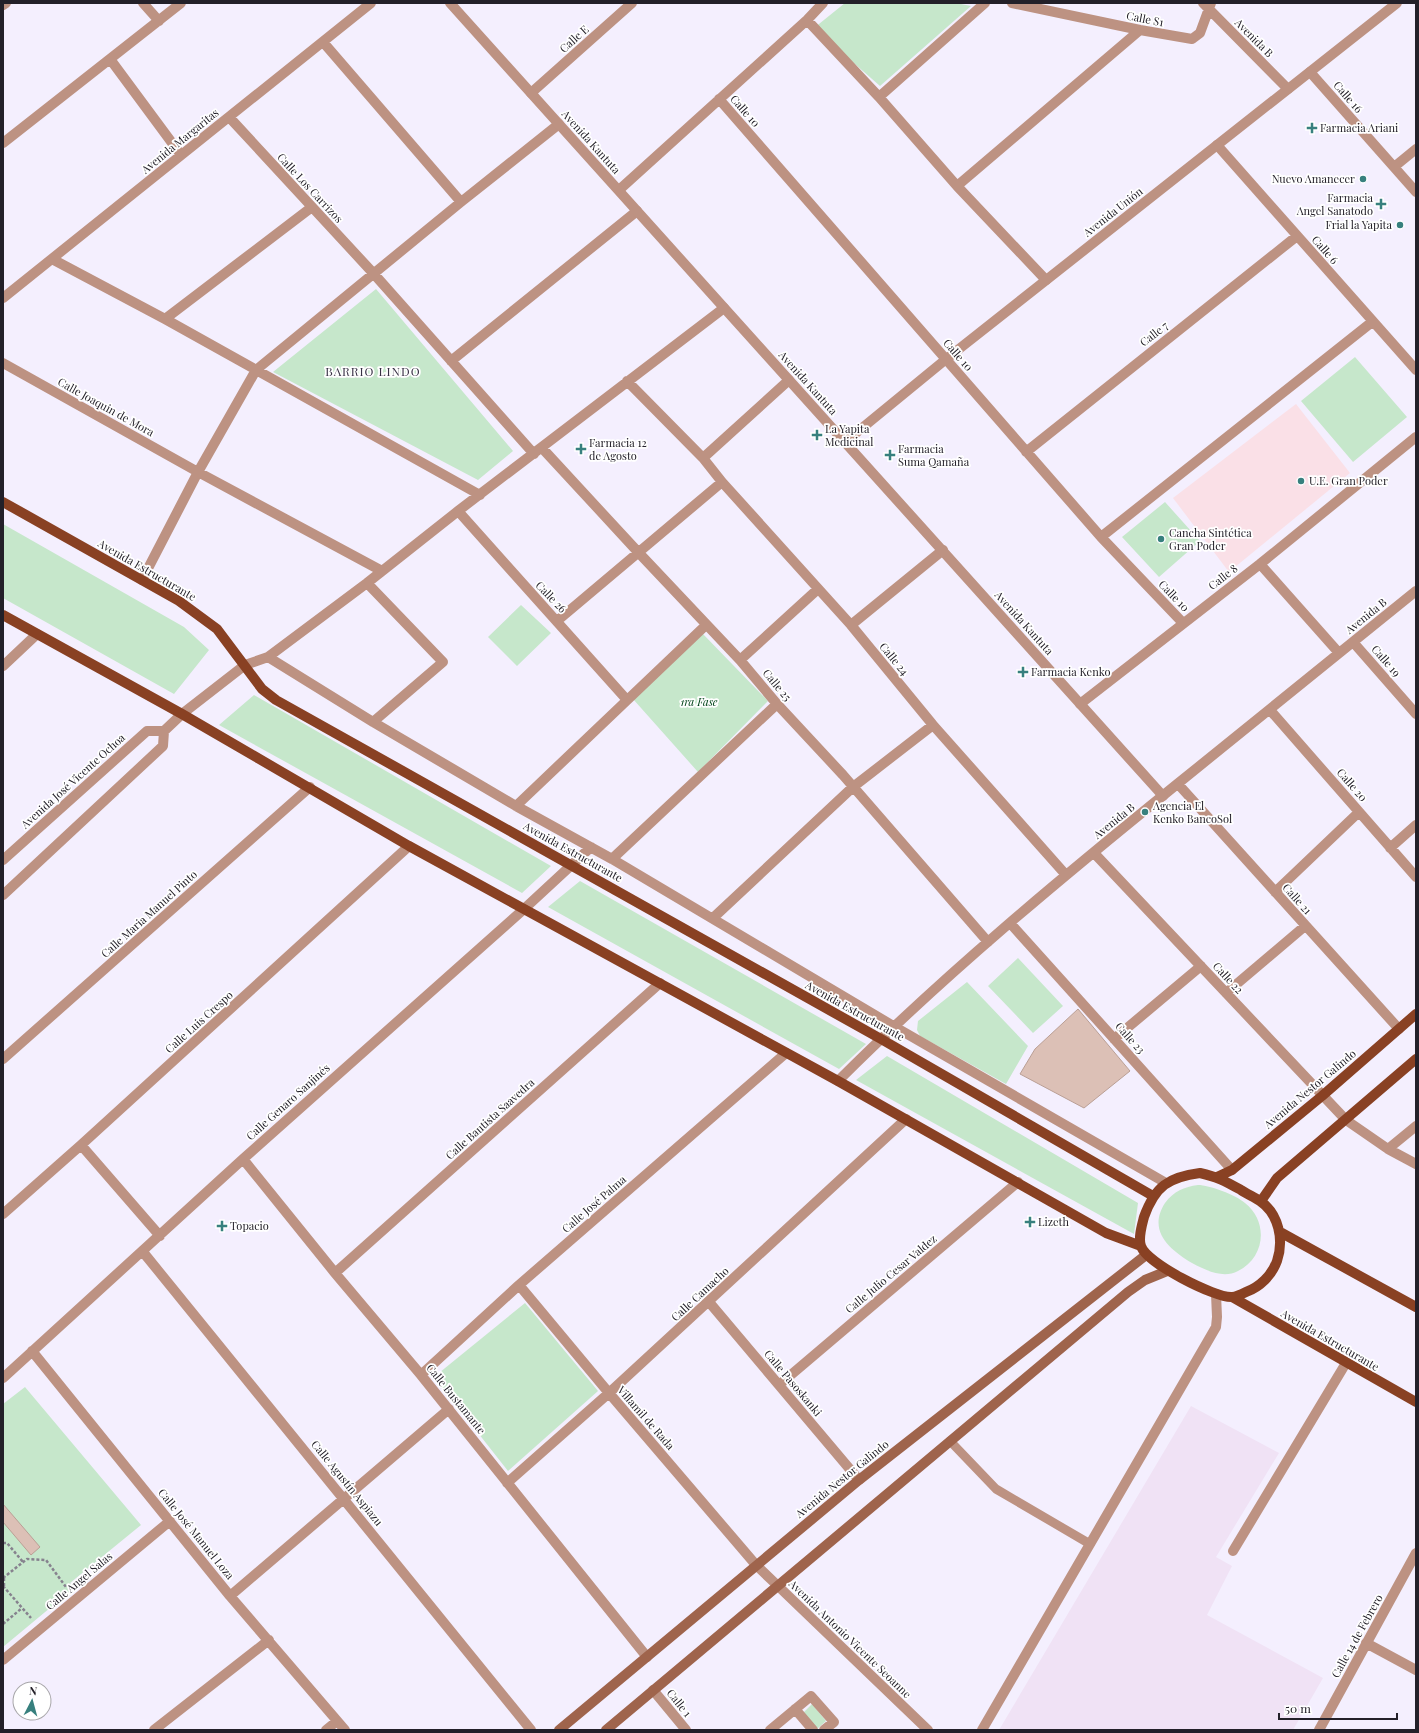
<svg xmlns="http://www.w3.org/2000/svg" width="1419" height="1733" font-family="'Playfair Display',serif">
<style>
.industrial{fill:#f0e2f5}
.education{fill:#fae0e7}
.green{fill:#c6e7cb}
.building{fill:#dcc0b6;stroke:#ba9f95}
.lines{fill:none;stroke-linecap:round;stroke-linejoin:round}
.path{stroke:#86828e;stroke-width:2.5;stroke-dasharray:3 2;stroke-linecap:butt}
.service{stroke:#bd9282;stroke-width:9}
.minor{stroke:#bd9282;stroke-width:10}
.tertiary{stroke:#bd9282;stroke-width:10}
.secondary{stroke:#9f644c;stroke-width:10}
.primary{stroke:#894123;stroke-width:10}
.poi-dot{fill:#37807e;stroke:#fff;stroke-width:1.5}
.labels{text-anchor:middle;stroke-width:3.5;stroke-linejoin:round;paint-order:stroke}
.street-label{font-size:11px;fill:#232029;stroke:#fff}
.poi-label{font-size:11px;fill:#232029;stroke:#fff;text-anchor:start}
.park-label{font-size:11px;font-style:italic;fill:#004318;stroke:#fff}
.neighbourhood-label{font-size:12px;letter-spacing:1px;fill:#373044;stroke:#fff}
</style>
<rect width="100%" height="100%" fill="#f4effe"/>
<path class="industrial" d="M 1191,1406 L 1279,1453 L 1216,1557 L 1232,1566 L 1207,1615 L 1323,1678 L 1293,1730 L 999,1730 Z"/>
<path class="education" d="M 1296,404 L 1350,473 L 1229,572 L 1173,498 Z"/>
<path class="green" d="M 845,3 L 956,3 L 971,6 L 880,86 L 814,28 Z
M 376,289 L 513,451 L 478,480 L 273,372 Z
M 1355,357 L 1407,417 L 1353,462 L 1301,401 Z
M 1165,502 L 1200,541 L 1159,577 L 1122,537 Z
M 3,524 L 184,627 L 209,650 L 174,694 L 3,598 Z
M 521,605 L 551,633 L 517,666 L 488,637 Z
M 703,634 L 768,701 L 698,772 L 633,699 Z
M 254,695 L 551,866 L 522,893 L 219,725 Z
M 580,881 L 866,1044 L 839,1069 L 548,907 Z
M 1018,958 L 1063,1006 L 1033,1033 L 988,986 Z
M 967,982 L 1028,1046 L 1006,1084 L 920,1036 L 917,1030 L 918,1021 Z
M 887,1056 L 1138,1203 L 1134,1234 L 856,1080 Z
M 1198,1185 C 1209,1185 1236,1195 1245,1203 C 1269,1222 1265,1258 1238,1271 C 1223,1279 1205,1270 1192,1263 C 1170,1250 1147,1231 1165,1203 C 1174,1191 1184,1187 1198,1185 Z
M 525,1303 L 598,1391 L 508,1471 L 434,1377 Z
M 25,1387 L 141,1525 L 70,1583 L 74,1588 L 3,1647 L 3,1404 Z
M 812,1704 L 826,1721 L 817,1729 L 803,1713 Z"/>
<path class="building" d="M 1078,1009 L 1130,1071 L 1084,1108 L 1020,1074 L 1035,1049 Z
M 3,1504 L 40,1547 L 31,1555 L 3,1522 Z"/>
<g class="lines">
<path class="path" d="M 3,1543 L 7,1543 L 23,1562
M 3,1578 L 27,1559 L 46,1560 L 66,1587
M 4,1578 L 4,1586
M 3,1586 L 31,1618
M 3,1624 L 22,1608"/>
<path class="service" d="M 950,1441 L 996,1489 L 1090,1544"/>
<path class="minor" d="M 143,3 L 159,21
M 1012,3 L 1140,30 L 1192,39 L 1200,33 L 1211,3
M 1203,3 L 1288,89
M 3,5 L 6,3
M 807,20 L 879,97 L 957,186 L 1046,280
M 323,42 L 461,202
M 110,59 L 181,155
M 1310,72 L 1416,192
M 531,93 L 632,3
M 879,97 L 985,3
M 719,99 L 1101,537 L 1183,623
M 229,117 L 374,274 L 534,454
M 3,143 L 181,3
M 1217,145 L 1416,370
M 1394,167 L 1416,149
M 957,186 L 1140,30
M 619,190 L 807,20 L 823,3
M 52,259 L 165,319 L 480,495
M 3,298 L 371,3
M 165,319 L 312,207
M 451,361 L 637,211
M 3,363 L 198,472 L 382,571
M 627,381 L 703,458 L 789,380
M 542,448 L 638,552 L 740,660 L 777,704 L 843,775 L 988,942
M 1026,452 L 1297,236
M 703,458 L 722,482 L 851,625 L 933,725 L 1066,875
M 458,511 L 627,700
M 1101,537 L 1372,322
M 1260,564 L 1339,653
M 142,580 L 198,472 L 256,370 L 461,202 L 559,124
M 367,583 L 443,662 L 373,722
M 557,621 L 722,482
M 851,625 L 943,550
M 1353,642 L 1416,714
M 268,657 L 373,722 L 516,806 L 612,859 L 895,1027 L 1166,1183
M 740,660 L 818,589
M 3,666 L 37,634
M 1080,704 L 1260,564 L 1416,437
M 1270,710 L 1416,877
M 1178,784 L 1399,1029
M 516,806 L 706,625
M 1390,848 L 1416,825
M 1094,853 L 1346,1120 L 1388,1149 L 1416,1164
M 612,859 L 777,704
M 3,860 L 147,731 L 164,731
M 1275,892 L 1359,812
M 3,895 L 163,746 L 164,731 L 182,714 L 245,665 L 268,657 L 367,583 L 458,511 L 724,308
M 713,918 L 853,787 L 933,725
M 1010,923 L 1232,1170
M 1226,993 L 1305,926
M 1114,1039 L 1201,966
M 3,1059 L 310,787
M 838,1081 C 944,975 1060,879 1176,785 C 1256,721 1336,656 1416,591
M 81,1145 L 160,1236
M 1388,1149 L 1416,1126
M 243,1159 L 335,1273 L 421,1375 L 647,1657
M 3,1214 L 81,1145 L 409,846
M 143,1252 L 531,1730
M 335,1273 L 660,983
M 519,1285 L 609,1393 L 756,1565 L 778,1586
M 709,1302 L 859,1480
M 32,1351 L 230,1596 L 345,1730
M 421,1375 L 519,1285 L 786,1053
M 3,1378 L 243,1159 L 524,909 L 591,847
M 779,1385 L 1018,1182
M 507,1483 L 609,1393 L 906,1119
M 1233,1551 L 1346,1363
M 230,1596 L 449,1409
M 1366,1643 L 1416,1670
M 3,1660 L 170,1521
M 653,1690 L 686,1730
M 795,1709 L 813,1730
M 154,1730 L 269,1640
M 326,1730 L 337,1721
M 770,1730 L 811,1696 L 834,1722 L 824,1730
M 982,1730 L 1216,1327 L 1217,1317 L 1216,1294
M 1319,1730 L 1416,1553"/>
<path class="tertiary" d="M 450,3 L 1163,796
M 845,442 L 945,360 L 1397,3
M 778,1586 L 928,1730"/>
<path class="secondary" d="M 559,1730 L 859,1480 L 1146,1255
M 606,1730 L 1128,1292 L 1145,1280 L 1167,1271"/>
<path class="primary" d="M 3,502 L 179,601 L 217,629 L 262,689 L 276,700 L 881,1039 L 1153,1196
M 3,615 L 182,714 L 409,846 L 838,1081 L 1106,1233 L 1141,1246
M 1200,1173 C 1218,1177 1225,1181 1241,1190 C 1247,1194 1254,1197 1260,1201 C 1279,1214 1284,1240 1277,1261 C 1272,1275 1260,1287 1246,1292 C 1242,1294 1236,1297 1232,1297 C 1215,1298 1146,1263 1141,1246 C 1138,1238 1142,1225 1144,1217 C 1155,1186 1169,1177 1200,1173 Z
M 1217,1177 L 1232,1170 L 1322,1096 L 1416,1014
M 1261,1201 L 1277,1178 L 1416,1059
M 1280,1232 L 1416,1307
M 1232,1297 L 1416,1402"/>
</g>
<g class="poi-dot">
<path d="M1310 122h4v4h4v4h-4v4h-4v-4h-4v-4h4z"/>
<circle cx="1363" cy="179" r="4"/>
<path d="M1379 198h4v4h4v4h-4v4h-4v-4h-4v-4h4z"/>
<circle cx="1400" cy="225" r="4"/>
<path d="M815 429h4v4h4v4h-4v4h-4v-4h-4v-4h4z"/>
<path d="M579 443h4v4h4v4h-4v4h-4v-4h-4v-4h4z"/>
<path d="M888 449h4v4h4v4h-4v4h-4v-4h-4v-4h4z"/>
<circle cx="1301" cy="481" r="4"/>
<circle cx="1161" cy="539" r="4"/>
<path d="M1021 666h4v4h4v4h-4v4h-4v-4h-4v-4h4z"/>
<circle cx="1145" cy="812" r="4"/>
<path d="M1028 1216h4v4h4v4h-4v4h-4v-4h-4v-4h4z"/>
<path d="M220 1220h4v4h4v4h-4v4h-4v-4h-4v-4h4z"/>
</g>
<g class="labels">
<g class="street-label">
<text transform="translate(1145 19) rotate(11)" y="4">Calle S1</text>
<text transform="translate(1254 38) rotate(45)" y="4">Avenida B</text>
<text transform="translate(574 39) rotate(-42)" y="4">Calle E</text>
<text transform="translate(1348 97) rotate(49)" y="4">Calle 16</text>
<text transform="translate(745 111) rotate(49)" y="4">Calle 10</text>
<text transform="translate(180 141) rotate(-39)" y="4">Avenida Margaritas</text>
<text transform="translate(591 142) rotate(48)" y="4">Avenida Kantuta</text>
<text transform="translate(310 188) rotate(47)" y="4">Calle Los Carrizos</text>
<text transform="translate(1113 212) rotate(-38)" y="4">Avenida Unión</text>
<text transform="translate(1325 250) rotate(49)" y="4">Calle 6</text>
<text transform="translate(1154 334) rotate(-38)" y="4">Calle 7</text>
<text transform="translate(958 355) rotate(49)" y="4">Calle 10</text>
<text transform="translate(808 383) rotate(48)" y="4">Avenida Kantuta</text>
<text transform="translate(106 407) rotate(29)" y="4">Calle Joaquin de Mora</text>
<text transform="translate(147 570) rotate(30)" y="4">Avenida Estructurante</text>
<text transform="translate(1223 577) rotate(-38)" y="4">Calle 8</text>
<text transform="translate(1174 596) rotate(46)" y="4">Calle 10</text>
<text transform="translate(551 597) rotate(46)" y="4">Calle 26</text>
<text transform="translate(1366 616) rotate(-39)" y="4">Avenida B</text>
<text transform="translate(1024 623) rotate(48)" y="4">Avenida Kantuta</text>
<text transform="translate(894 659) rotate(51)" y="4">Calle 24</text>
<text transform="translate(1386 661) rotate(49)" y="4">Calle 19</text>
<text transform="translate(777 685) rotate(50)" y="4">Calle 25</text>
<text transform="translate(73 781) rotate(-42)" y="4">Avenida José Vicente Ochoa</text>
<text transform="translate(1352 785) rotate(49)" y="4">Calle 20</text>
<text transform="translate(1114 821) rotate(-39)" y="4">Avenida B</text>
<text transform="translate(573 852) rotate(29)" y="4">Avenida Estructurante</text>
<text transform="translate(1297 899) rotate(48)" y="4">Calle 21</text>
<text transform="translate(149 914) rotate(-42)" y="4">Calle Maria Manuel Pinto</text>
<text transform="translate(1228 978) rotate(47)" y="4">Calle 22</text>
<text transform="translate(855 1011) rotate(29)" y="4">Avenida Estructurante</text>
<text transform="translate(199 1022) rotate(-42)" y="4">Calle Luis Crespo</text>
<text transform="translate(1130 1038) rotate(48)" y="4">Calle 23</text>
<text transform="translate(1310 1089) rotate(-40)" y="4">Avenida Nestor Galindo</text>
<text transform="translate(288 1102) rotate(-42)" y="4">Calle Genaro Sanjinés</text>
<text transform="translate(490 1119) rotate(-42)" y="4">Calle Bautista Saavedra</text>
<text transform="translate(594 1204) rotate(-41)" y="4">Calle José Palma</text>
<text transform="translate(891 1274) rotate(-40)" y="4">Calle Julio Cesar Valdez</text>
<text transform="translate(700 1294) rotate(-43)" y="4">Calle Camacho</text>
<text transform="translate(1330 1340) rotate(30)" y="4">Avenida Estructurante</text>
<text transform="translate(793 1383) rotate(50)" y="4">Calle Pasoskanki</text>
<text transform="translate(456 1399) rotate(51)" y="4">Calle Bustamante</text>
<text transform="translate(646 1418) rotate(49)" y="4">Villamil de Rada</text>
<text transform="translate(842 1479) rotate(-39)" y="4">Avenida Nestor Galindo</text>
<text transform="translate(347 1483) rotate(51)" y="4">Calle Agustín Aspiazu</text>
<text transform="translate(196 1534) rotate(51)" y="4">Calle José Manuel Loza</text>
<text transform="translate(79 1581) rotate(-40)" y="4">Calle Angel Salas</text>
<text transform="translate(1357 1636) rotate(-61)" y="4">Calle 14 de Febrero</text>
<text transform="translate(850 1639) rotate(44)" y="4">Avenida Antonio Vicente Seoanne</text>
<text transform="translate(679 1703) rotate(51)" y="4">Calle 1</text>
</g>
<g class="poi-label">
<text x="1320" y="132">Farmacia Ariani</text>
<text x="1355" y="183" text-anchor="end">Nuevo Amanecer</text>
<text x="1373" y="202" text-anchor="end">Farmacia<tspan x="1373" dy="13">Angel Sanatodo</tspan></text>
<text x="1392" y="229" text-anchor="end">Frial la Yapita</text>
<text x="825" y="433">La Yapita<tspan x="825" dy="13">Medicinal</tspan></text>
<text x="589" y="447">Farmacia 12<tspan x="589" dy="13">de Agosto</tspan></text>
<text x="898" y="453">Farmacia<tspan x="898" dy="13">Suma Qamaña</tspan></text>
<text x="1309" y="485">U.E. Gran Poder</text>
<text x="1169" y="537">Cancha Sintética<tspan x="1169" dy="13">Gran Poder</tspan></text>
<text x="1031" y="676">Farmacia Kenko</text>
<text x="1153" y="810">Agencia El<tspan x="1153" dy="13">Kenko BancoSol</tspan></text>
<text x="1038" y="1226">Lizeth</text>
<text x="230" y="1230">Topacio</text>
</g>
<g class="park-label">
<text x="699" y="706">1ra Fase</text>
</g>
<g class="neighbourhood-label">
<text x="373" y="376">BARRIO LINDO</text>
</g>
</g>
<rect width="1419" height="1733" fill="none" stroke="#232029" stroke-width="8"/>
<g transform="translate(32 1701) rotate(6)"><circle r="19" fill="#ffffff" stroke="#a7a6a9"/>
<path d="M0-3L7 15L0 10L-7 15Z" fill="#37807e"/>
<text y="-6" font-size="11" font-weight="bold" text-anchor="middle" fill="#232029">N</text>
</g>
<path d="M1279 1713v6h118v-6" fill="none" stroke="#232029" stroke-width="2"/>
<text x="1285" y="1713" font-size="12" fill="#232029" stroke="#ffffff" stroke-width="3" paint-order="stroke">50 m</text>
</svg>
